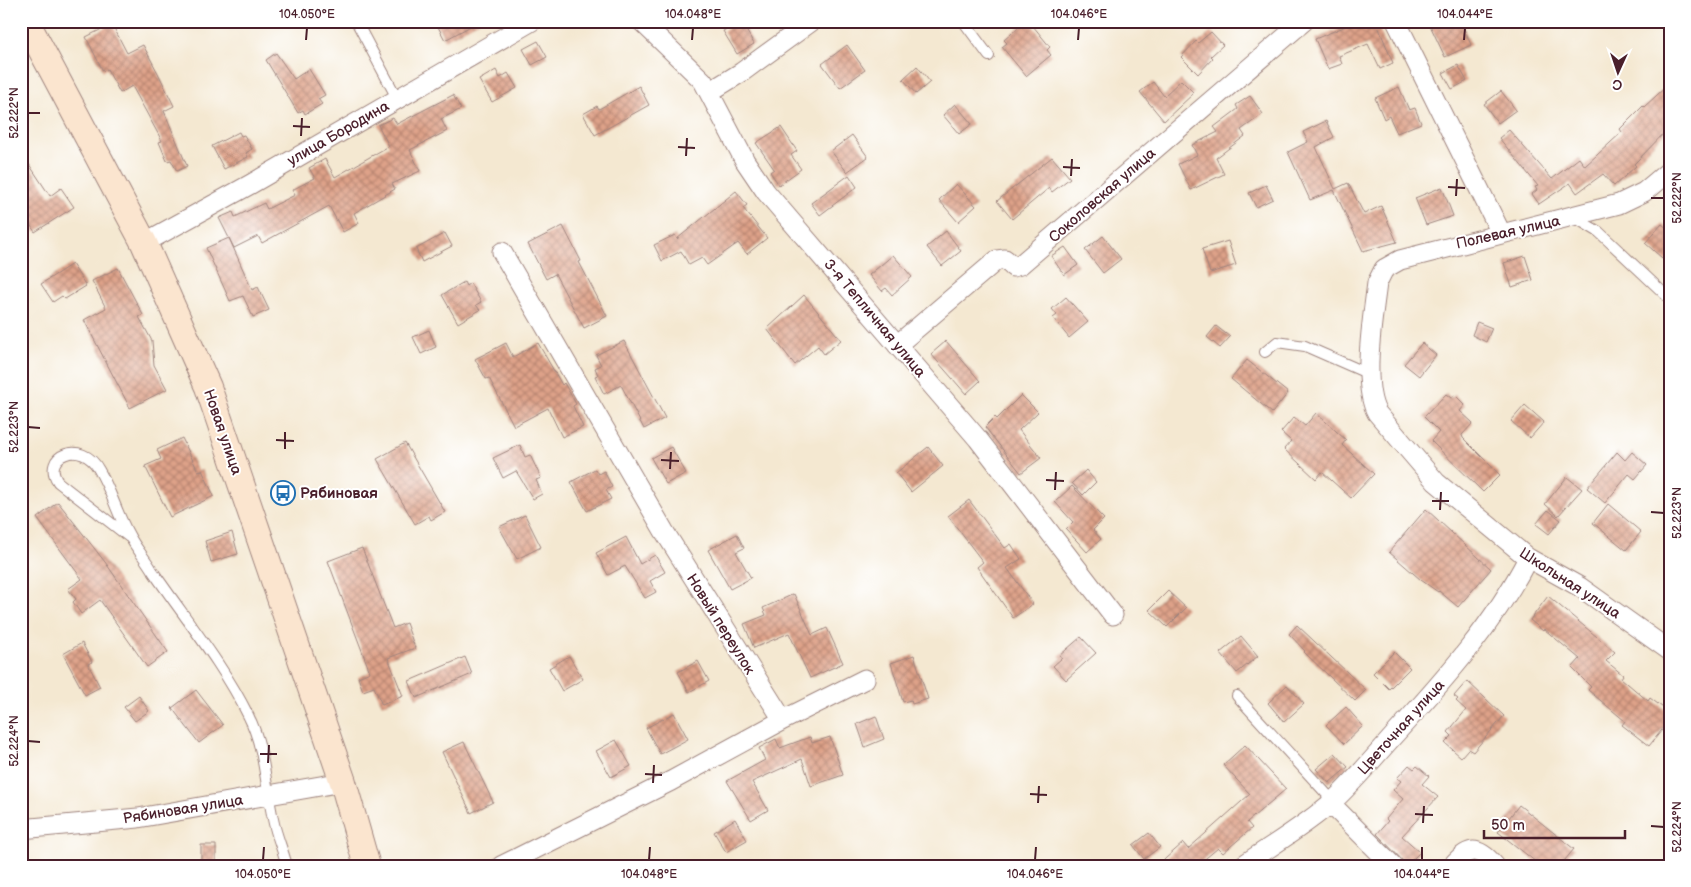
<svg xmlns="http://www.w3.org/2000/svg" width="1691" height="887" font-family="'Balsamiq Sans',sans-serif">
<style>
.building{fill:url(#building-cross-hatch)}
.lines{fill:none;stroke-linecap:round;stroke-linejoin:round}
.service-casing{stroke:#9f847e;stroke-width:12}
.minor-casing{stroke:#9f847e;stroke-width:21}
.secondary-casing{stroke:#9f847e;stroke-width:28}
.service{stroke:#fff;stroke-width:10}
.minor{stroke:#fff;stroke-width:19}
.secondary{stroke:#fbe5cf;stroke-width:26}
.ticks{fill:none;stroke:#4a1f2b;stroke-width:2}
.labels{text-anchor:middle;stroke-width:4;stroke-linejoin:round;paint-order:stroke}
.street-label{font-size:15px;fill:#4a1f2b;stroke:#fff}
.poi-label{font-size:15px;font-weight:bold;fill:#4a1f2b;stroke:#fff;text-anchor:start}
.neatline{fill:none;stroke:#4a1f2b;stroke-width:2}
.ticks-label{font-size:12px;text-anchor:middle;fill:#4a1f2b}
</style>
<defs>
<pattern id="building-cross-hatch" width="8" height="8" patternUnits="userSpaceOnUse" patternTransform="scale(1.25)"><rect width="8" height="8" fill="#dea289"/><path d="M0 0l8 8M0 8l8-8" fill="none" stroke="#b68370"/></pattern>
</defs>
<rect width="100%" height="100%" fill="#fff"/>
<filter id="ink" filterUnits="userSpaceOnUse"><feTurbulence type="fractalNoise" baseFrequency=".02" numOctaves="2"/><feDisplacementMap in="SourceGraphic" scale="10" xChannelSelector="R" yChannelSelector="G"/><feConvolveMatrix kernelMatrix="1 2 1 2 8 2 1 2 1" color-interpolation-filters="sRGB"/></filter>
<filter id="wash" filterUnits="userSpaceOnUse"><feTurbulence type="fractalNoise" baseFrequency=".0096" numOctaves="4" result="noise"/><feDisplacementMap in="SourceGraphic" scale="20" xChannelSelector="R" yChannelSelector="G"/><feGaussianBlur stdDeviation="1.12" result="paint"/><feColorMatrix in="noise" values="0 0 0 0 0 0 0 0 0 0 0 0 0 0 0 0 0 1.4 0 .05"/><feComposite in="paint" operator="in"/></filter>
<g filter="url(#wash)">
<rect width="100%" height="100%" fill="#f4e8d1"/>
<g id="blocks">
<path class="building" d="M 435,21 L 480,21 L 445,40 Z
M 741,21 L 754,44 L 737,54 L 723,31 Z
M 1026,21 L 1029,21 L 1050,47 L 1047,50 L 1051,55 L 1026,76 L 1002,47 L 1007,43 L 1004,40 Z
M 1358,21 L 1376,21 L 1393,63 L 1380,69 L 1368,44 L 1339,56 L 1342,64 L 1328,69 L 1315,39 Z
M 1428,21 L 1461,21 L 1471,45 L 1445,57 Z
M 112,24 L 127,53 L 143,45 L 158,73 L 174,106 L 164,111 L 187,166 L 177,171 L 171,160 L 167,161 L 159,142 L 162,141 L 132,86 L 120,93 L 107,69 L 103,71 L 86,37 Z
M 1211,32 L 1223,45 L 1211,56 L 1213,58 L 1198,74 L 1181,57 L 1196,41 L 1198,43 Z
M 538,41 L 547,57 L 532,65 L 523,49 Z
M 847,45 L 865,70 L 840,88 L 822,64 Z
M 276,53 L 294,79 L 309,69 L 325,95 L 318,99 L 322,104 L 305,114 L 303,110 L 298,113 L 266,60 Z
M 1458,65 L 1467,81 L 1452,89 L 1443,73 Z
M 917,66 L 930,82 L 916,94 L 903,79 Z
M 496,70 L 500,78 L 508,73 L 517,88 L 492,102 L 479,80 Z
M 1181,80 L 1194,93 L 1164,121 L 1140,92 L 1153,82 L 1164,96 Z
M 1670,83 L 1670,127 L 1634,164 L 1636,166 L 1614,186 L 1603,174 L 1577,193 L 1570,183 L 1539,204 L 1532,194 L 1537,190 L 1535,187 L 1538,186 L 1499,138 L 1509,130 L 1552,179 L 1579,158 L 1585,166 L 1622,132 L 1620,129 L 1643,106 L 1644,107 Z
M 639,86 L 649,105 L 595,135 L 583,114 L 597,106 L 599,109 Z
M 1399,87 L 1409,110 L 1415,108 L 1421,123 L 1397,133 L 1389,116 L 1384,119 L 1375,98 Z
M 1501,91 L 1516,110 L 1498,123 L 1484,104 Z
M 453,95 L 461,109 L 441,119 L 447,131 L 410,150 L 420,171 L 392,184 L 395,189 L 354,213 L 359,223 L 343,232 L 329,206 L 262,243 L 258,236 L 234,248 L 219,218 L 233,212 L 235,217 L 264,203 L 267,209 L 295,195 L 292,190 L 315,178 L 309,168 L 325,159 L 335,177 L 389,146 L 378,125 L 393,118 L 397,124 Z
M 1250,96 L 1263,114 L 1241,130 L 1245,136 L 1216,158 L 1224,174 L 1191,190 L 1178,164 L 1197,155 L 1192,145 L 1218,132 L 1214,127 L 1238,109 L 1236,105 Z
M 955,104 L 972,124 L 959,134 L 943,115 Z
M 1326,121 L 1334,137 L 1316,147 L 1335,189 L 1348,183 L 1364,214 L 1381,206 L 1397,242 L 1363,251 L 1334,190 L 1310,200 L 1288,152 L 1308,142 L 1303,132 Z
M 781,127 L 797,151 L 791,155 L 801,169 L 779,185 L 770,172 L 774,169 L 756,143 Z
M 239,132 L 241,136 L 244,135 L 252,149 L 246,153 L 248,157 L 224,169 L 212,146 Z
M 852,135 L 868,157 L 847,172 L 831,151 Z
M 21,152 L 50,196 L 61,188 L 74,207 L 35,232 L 21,211 Z
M 1052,157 L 1070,178 L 1052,192 L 1049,188 L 1012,219 L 997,201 Z
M 849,175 L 857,187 L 820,215 L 811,203 Z
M 956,184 L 976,206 L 958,222 L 939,200 Z
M 1266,185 L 1273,199 L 1256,207 L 1249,193 Z
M 1442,187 L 1453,216 L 1426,225 L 1415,198 Z
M 736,191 L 747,205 L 743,208 L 767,238 L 747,254 L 738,243 L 707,265 L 702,258 L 689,265 L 681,251 L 662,261 L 654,245 L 675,235 L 677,239 Z
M 1662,224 L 1670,231 L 1670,265 L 1645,243 Z
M 563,226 L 581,261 L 579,262 L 607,316 L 584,328 L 555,274 L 546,279 L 528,244 Z
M 946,231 L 961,251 L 942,266 L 927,247 Z
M 445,233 L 452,246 L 422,262 L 416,249 Z
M 1103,236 L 1121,259 L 1103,273 L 1085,250 Z
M 229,238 L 252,290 L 258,287 L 269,310 L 253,317 L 243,296 L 230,301 L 206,248 Z
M 1228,241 L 1236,265 L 1210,273 L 1202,249 Z
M 1065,247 L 1078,265 L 1064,275 L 1051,256 Z
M 893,255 L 912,277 L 892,295 L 886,288 L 882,291 L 869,275 Z
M 1525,256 L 1533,280 L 1512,287 L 1504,263 Z
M 72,264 L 86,286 L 65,299 L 62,296 L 53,302 L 41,284 Z
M 118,268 L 143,315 L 139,317 L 152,341 L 154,365 L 167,389 L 130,408 L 84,320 L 106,308 L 92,281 Z
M 464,282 L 466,286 L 470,283 L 481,302 L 476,305 L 480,310 L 458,323 L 442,295 Z
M 804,295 L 841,340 L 824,354 L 818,346 L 795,365 L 767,329 Z
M 1066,297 L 1088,322 L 1069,338 L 1053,318 L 1057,315 L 1052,309 Z
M 1477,322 L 1492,328 L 1486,342 L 1472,335 Z
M 1216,326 L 1230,337 L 1220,348 L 1207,337 Z
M 429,330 L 436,347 L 421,354 L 413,337 Z
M 624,341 L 665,418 L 644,429 L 621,385 L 604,394 L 595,376 L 598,375 L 595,368 L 601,365 L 596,355 Z
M 946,341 L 980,381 L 966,394 L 931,354 Z
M 506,343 L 513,357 L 538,343 L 562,385 L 564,383 L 576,404 L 573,406 L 583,427 L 562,437 L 548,408 L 514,426 L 489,378 L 486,379 L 475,359 Z
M 1422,343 L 1436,355 L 1419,376 L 1404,364 Z
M 1247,360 L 1288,393 L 1272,413 L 1231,379 Z
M 1446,394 L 1451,398 L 1455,395 L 1465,405 L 1460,411 L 1473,423 L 1462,435 L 1463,438 L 1500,475 L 1483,492 L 1431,441 L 1439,432 L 1424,417 Z
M 1021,395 L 1038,412 L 1019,430 L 1041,458 L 1021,473 L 985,427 L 995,417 L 997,419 Z
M 1525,405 L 1544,422 L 1530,438 L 1511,421 Z
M 1316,413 L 1346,440 L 1342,445 L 1374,474 L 1351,498 L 1322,472 L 1316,479 L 1284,449 L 1291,441 L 1281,432 L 1294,417 L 1305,426 Z
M 182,438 L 198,471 L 202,470 L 214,496 L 170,517 L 145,466 L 161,459 L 157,450 Z
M 405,443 L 445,512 L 431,520 L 429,516 L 415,524 L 377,459 Z
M 520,445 L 525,457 L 530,455 L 541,478 L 536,480 L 542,494 L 533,499 L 516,471 L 503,478 L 493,458 Z
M 671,447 L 686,473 L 666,484 L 651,458 Z
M 928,447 L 943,466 L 911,492 L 896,473 Z
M 1617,452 L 1625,460 L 1632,452 L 1647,465 L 1635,479 L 1629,474 L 1605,503 L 1587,488 Z
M 595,469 L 598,474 L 604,471 L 612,487 L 606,490 L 611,499 L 587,511 L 571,482 Z
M 1086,470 L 1096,482 L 1083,495 L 1072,483 Z
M 1567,477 L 1582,489 L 1558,516 L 1545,504 Z
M 1072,486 L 1104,519 L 1093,530 L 1101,539 L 1087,552 L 1066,529 L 1073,522 L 1055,502 Z
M 969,500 L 1005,548 L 1011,544 L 1021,559 L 1007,568 L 1033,604 L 1013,618 L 977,567 L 983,562 L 948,516 Z
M 58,502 L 105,562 L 168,652 L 147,667 L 100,600 L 81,614 L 73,602 L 76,599 L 68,589 L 82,579 L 37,518 Z
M 1608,504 L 1641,532 L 1626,550 L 1593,523 Z
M 1426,509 L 1491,569 L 1458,607 L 1439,591 L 1438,592 L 1421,580 L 1389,552 Z
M 1548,510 L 1561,520 L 1549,534 L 1536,524 Z
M 525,515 L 541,547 L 517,559 L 499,527 Z
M 232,532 L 238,554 L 211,562 L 205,541 Z
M 737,534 L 744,548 L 736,552 L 751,578 L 730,589 L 708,550 Z
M 626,537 L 640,564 L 655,555 L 665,572 L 650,581 L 656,592 L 645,598 L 625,566 L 608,575 L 596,553 Z
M 362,548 L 393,628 L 406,623 L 415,648 L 388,658 L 403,696 L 382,705 L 374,687 L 363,691 L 358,677 L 370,672 L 328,561 Z
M 1168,591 L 1186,608 L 1167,627 L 1149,610 Z
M 794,594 L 812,635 L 827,628 L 843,663 L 810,678 L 789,633 L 754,648 L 744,624 L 766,615 L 763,608 Z
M 1548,596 L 1615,652 L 1606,661 L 1623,675 L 1621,678 L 1648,701 L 1650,698 L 1670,713 L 1670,720 L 1649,746 L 1622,725 L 1625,721 L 1588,690 L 1591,687 L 1572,668 L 1580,659 L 1544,629 L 1543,631 L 1530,620 Z
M 1297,625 L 1366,690 L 1355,701 L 1304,652 L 1305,651 L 1289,634 Z
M 1241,636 L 1258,656 L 1237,673 L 1220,653 Z
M 1081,637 L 1096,653 L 1066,680 L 1053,666 L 1062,658 L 1059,656 Z
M 82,643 L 92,662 L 88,664 L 100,687 L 85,695 L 63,654 Z
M 1394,652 L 1410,668 L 1389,689 L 1373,673 Z
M 914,655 L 928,699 L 912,704 L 911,700 L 903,702 L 891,663 Z
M 569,656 L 583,679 L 562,691 L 549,668 Z
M 465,657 L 472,674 L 416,698 L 409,681 Z
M 698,661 L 709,681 L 689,692 L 678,672 Z
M 1467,681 L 1504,716 L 1473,752 L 1468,749 L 1461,757 L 1445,743 L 1452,736 L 1448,732 L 1466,710 L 1456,701 L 1458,699 L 1454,696 Z
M 1287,685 L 1304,704 L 1284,722 L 1268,703 Z
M 196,690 L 223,725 L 199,743 L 172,708 Z
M 139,696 L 149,711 L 135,721 L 124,707 Z
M 1346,707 L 1363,726 L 1344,744 L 1326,725 Z
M 674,713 L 688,739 L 660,754 L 646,728 Z
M 876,716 L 884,739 L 865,747 L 857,724 Z
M 810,737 L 812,743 L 830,737 L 843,775 L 811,786 L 802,759 L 752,782 L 768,810 L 751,820 L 727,781 L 765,760 L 759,748 L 776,739 L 780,748 Z
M 616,740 L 631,766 L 611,777 L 596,751 Z
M 464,742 L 493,802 L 471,813 L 442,752 Z
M 1245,745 L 1286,789 L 1247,822 L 1252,828 L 1223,853 L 1218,848 L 1200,863 L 1202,866 L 1157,866 L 1183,843 L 1188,849 L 1250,794 L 1223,765 Z
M 1335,753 L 1348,767 L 1329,783 L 1316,769 Z
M 1409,765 L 1414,769 L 1417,766 L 1429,776 L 1422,784 L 1438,797 L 1402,836 L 1420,852 L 1407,865 L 1377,834 L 1388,821 L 1386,819 L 1403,799 L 1393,790 L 1401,781 L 1397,778 Z
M 1519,805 L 1574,849 L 1560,866 L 1541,866 L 1498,832 Z
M 735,819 L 747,840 L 726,852 L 714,832 Z
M 1149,833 L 1160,847 L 1144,859 L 1133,845 Z
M 201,845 L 216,845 L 216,866 L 201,866 Z"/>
</g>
</g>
<g filter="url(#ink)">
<use href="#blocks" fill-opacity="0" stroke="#9f847e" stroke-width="1"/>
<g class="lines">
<defs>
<path id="service" d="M 356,21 L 397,98
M 963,21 L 989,56
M 1574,217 L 1599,232 L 1670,299
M 1265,352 L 1277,342 L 1305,346 L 1369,374
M 129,537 L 58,482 C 40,456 82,438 99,470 C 111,490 117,514 129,535 C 135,547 145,558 152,570 C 184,617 223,664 248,715 C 265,748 265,784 273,819 C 276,835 283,850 287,866
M 1237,696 L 1333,801"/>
<path id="minor" d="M 641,21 L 703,81 L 745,161 L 766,192 L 978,439 L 1113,615
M 1396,21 L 1501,233
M 711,91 L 742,72 L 812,21
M 1670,170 L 1644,192 L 1619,204 L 1400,260 L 1384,269 L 1377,283 C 1373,316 1361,385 1377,413 L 1436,482 L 1528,558 L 1580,587 L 1670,651
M 144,243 L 251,184 L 532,21
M 897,345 L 997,260 L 1005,259 L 1013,267 L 1020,265 L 1304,21
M 783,720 L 865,679
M 1330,803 L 1393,866
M 21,829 L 138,818 L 343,782
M 501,866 L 671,781 L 783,720 L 664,531 L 502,252
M 1242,866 C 1272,845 1305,826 1332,802 C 1355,781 1375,756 1396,733 C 1445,679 1494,624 1528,558
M 1452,866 C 1469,846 1478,846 1495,866"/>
<path id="secondary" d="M 26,21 L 144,243 L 208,387 L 343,782 L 367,866"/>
</defs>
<use href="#service" class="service-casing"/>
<use href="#minor" class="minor-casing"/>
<use href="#secondary" class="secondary-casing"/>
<use href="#service" class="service"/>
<use href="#minor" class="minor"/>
<use href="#secondary" class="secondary"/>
</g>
</g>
<path class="ticks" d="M 306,40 L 307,28M 692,40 L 693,28M 1078,40 L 1079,28M 1464,40 L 1465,28M 28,113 L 40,113M 293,126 L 310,127M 301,136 L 302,118M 678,147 L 695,148M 686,156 L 687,138M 1063,167 L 1080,168M 1071,176 L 1072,159M 1448,187 L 1465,188M 1456,196 L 1457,179M 1651,198 L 1664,198M 28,427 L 40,428M 276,440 L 294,441M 285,449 L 285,432M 661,460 L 679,461M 670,469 L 671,452M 1046,480 L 1064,481M 1055,490 L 1056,472M 1432,501 L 1449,501M 1440,510 L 1441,492M 1651,512 L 1664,513M 28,741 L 40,742M 260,754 L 277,754M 268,763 L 269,745M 645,774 L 662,775M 653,783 L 654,765M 1030,794 L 1047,795M 1038,803 L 1039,786M 1415,814 L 1433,815M 1423,823 L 1424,806M 1651,826 L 1664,827M 263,860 L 264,847M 649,860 L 650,847M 1035,860 L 1036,847M 1422,860 L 1422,847"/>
<defs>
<symbol id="bus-ring" viewBox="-11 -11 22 22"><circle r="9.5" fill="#fff" stroke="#1f6fb2" stroke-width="1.5"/><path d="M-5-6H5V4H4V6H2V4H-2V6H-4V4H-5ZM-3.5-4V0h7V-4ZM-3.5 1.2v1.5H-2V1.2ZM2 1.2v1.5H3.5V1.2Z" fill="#1f6fb2"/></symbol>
</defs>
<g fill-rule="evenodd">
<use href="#bus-ring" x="269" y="479" width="28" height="28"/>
</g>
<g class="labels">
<g class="street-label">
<text transform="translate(338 133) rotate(-30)" y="5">улица Бородина</text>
<text transform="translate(1102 195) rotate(-41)" y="5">Соколовская улица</text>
<text transform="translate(1508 232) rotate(-13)" y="5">Полевая улица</text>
<text transform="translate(875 318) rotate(50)" y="5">3-я Тепличная улица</text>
<text transform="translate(223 432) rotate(71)" y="5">Новая улица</text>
<text transform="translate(1570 583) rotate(33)" y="5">Школьная улица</text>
<text transform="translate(721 624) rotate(58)" y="5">Новый переулок</text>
<text transform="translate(1401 727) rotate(-48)" y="5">Цветочная улица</text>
<text transform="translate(183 809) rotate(-9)" y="5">Рябиновая улица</text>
</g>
<g class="poi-label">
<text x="300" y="498">Рябиновая</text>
</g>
</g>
<rect width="1691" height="887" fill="none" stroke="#fff" stroke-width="55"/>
<g transform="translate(1618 72) rotate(183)" stroke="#ffffff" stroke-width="4" paint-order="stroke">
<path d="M0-4L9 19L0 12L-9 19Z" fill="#4a1f2b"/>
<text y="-8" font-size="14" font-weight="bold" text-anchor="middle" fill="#4a1f2b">С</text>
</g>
<path d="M1484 830v8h141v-8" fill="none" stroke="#4a1f2b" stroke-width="2.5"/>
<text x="1491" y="830" font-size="15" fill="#4a1f2b" stroke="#ffffff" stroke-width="4" paint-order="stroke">50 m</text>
<rect x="28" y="28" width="1636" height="832" class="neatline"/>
<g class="ticks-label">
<text x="307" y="18">104.050°E</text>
<text x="693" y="18">104.048°E</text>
<text x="1079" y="18">104.046°E</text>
<text x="1465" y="18">104.044°E</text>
<text transform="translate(14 113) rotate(-90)" y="4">52.222°N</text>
<text transform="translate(1677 198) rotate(-90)" y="4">52.222°N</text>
<text transform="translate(14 427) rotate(-90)" y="4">52.223°N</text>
<text transform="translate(1677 513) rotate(-90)" y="4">52.223°N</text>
<text transform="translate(14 741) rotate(-90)" y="4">52.224°N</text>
<text transform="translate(1677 827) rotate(-90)" y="4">52.224°N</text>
<text x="263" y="878">104.050°E</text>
<text x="649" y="878">104.048°E</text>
<text x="1035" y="878">104.046°E</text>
<text x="1422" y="878">104.044°E</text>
</g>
</svg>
